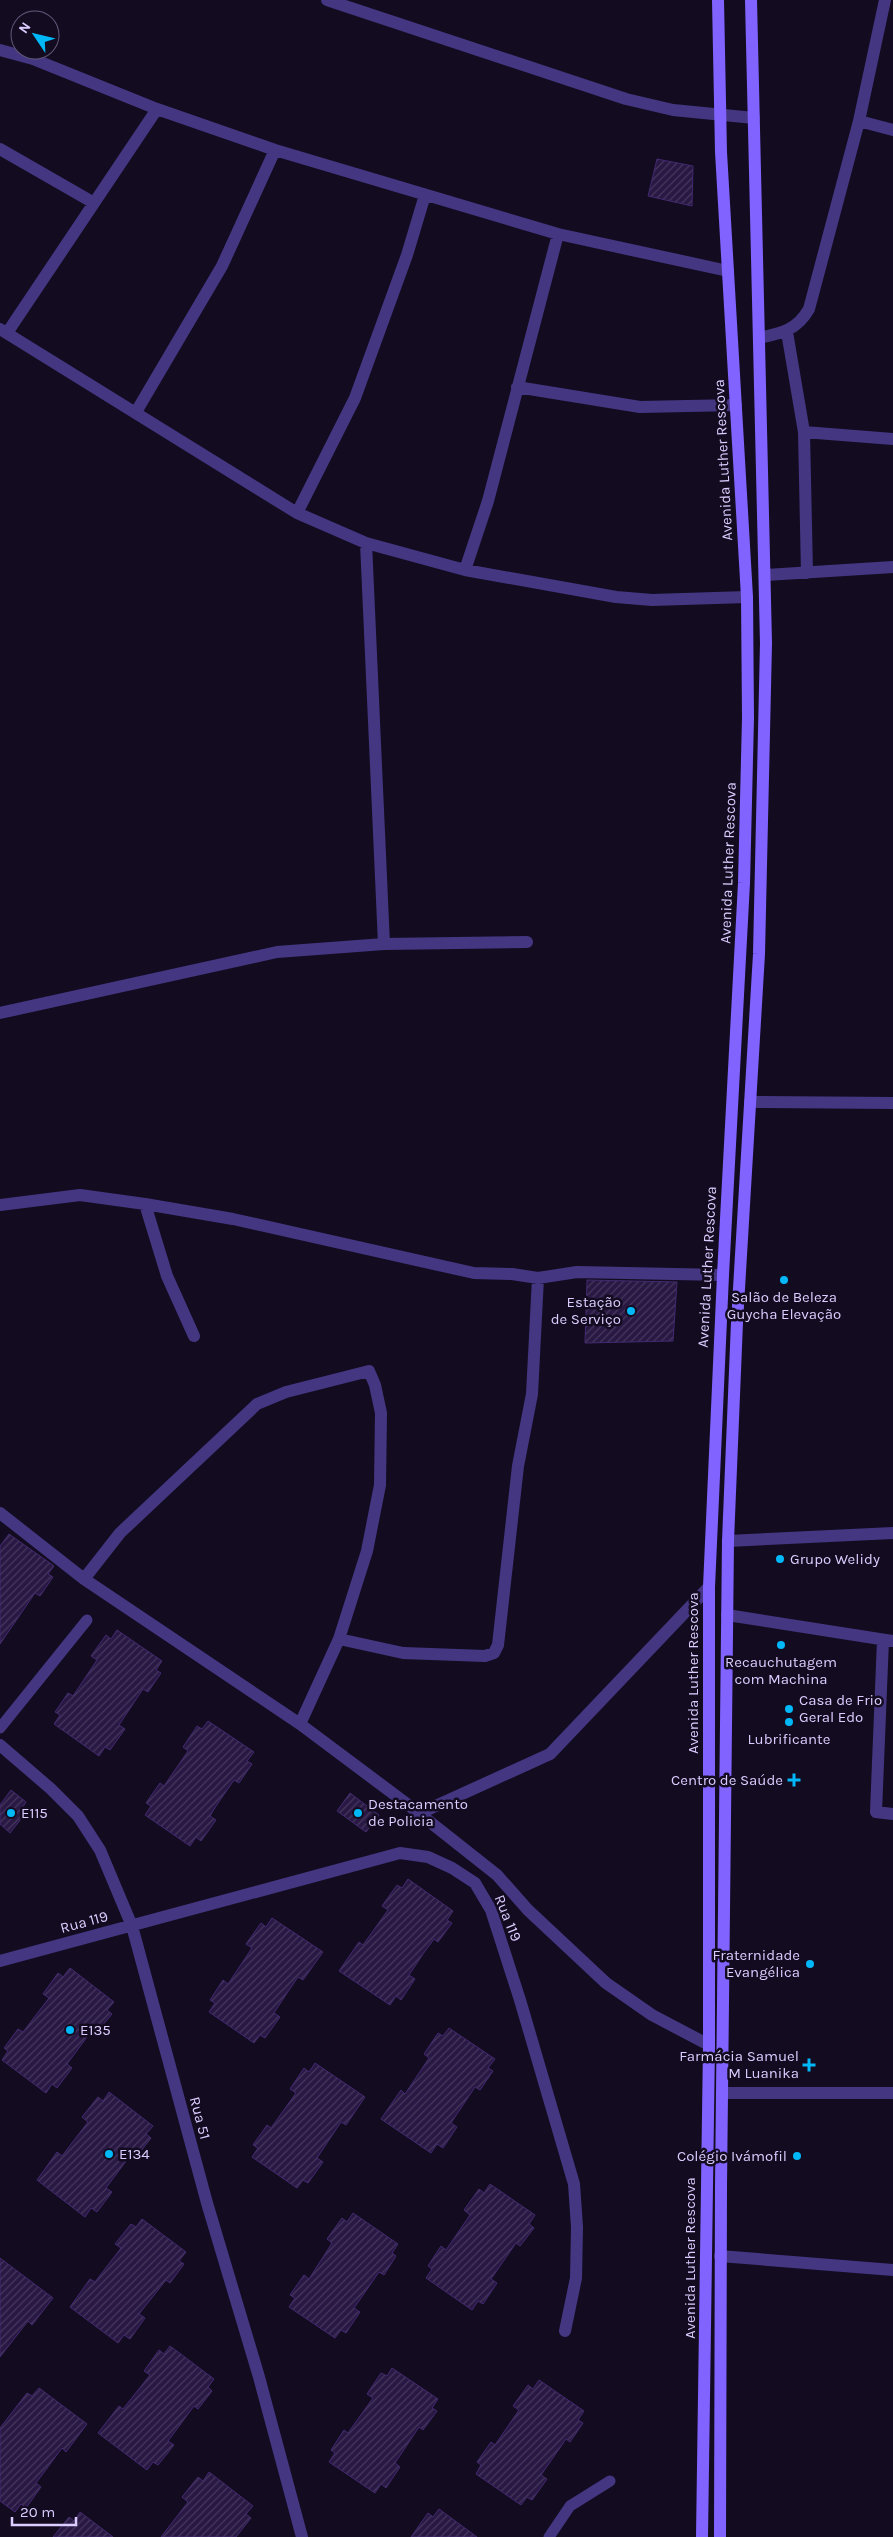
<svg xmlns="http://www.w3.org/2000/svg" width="893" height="2537" font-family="Karla,sans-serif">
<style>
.building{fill:url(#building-hatch);stroke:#422970}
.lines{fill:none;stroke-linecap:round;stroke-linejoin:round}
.lane{stroke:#453682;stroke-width:11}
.street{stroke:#453682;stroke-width:12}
.secondary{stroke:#8164ff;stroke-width:12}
.poi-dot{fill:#00b7f8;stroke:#130c21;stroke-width:2}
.labels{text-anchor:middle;stroke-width:5;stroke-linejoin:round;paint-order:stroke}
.street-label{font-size:15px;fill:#dbcdff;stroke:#130c21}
.poi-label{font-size:15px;fill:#dbcdff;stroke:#130c21;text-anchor:start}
</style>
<defs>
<pattern id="building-hatch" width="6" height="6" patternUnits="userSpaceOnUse" patternTransform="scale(1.25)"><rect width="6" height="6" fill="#281843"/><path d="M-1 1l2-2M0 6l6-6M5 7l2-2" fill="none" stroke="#47385f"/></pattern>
</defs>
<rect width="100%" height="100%" fill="#130c21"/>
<path class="building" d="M 657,159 L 693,166 L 692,206 L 648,196 Z
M 587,1280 L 677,1282 L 673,1341 L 585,1343 Z
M 9,1534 L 54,1566 L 48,1574 L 53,1577 L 40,1596 L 35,1593 L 0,1644 L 0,1546 Z
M 117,1630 L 162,1661 L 156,1670 L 161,1673 L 148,1692 L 143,1689 L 119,1725 L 125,1729 L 110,1750 L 105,1747 L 99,1756 L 54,1724 L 60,1715 L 55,1712 L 68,1693 L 73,1696 L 97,1660 L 91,1656 L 106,1635 L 111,1639 Z
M 208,1721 L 254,1752 L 247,1761 L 252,1764 L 239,1783 L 234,1780 L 216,1806 L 210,1816 L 216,1820 L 201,1841 L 196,1837 L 190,1846 L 145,1815 L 151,1806 L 146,1803 L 160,1783 L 164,1786 L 188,1751 L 183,1747 L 197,1726 L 202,1729 Z
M 11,1790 L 26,1802 L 20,1811 L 25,1814 L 10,1833 L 0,1824 L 0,1805 Z
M 350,1793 L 379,1815 L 366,1832 L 337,1811 Z
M 408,1879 L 453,1911 L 447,1920 L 452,1923 L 438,1942 L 434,1939 L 423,1954 L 409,1975 L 415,1979 L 401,2000 L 396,1996 L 390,2005 L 339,1971 L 359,1942 L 363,1945 L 388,1910 L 382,1906 L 397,1885 L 402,1888 Z
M 272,1918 L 323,1952 L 303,1980 L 298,1977 L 287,1993 L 274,2013 L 280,2017 L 265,2038 L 260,2035 L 254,2043 L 209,2012 L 215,2003 L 210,2000 L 223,1980 L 228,1984 L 252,1948 L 246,1944 L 261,1923 L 266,1927 Z
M 70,1968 L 114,2002 L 107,2010 L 112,2014 L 97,2032 L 93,2029 L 67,2064 L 72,2068 L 57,2088 L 52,2084 L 46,2093 L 2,2060 L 8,2051 L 4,2048 L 18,2029 L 23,2032 L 49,1998 L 43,1994 L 58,1973 L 63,1977 Z
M 449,2028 L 495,2059 L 488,2068 L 493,2071 L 480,2090 L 475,2087 L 451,2123 L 457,2127 L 443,2148 L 437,2144 L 431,2153 L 381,2119 L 401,2090 L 405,2094 L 429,2058 L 424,2054 L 438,2033 L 443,2036 Z
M 315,2063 L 365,2097 L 346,2125 L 341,2122 L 317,2158 L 323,2162 L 308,2183 L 303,2180 L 297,2188 L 252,2157 L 258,2148 L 253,2145 L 267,2125 L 271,2128 L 296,2093 L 290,2089 L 304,2068 L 309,2072 Z
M 109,2092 L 153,2126 L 146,2134 L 151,2138 L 137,2156 L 132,2153 L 106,2188 L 112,2192 L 97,2212 L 91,2208 L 85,2217 L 37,2180 L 57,2152 L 62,2156 L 88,2122 L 82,2117 L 98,2097 L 103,2101 Z
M 490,2184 L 535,2215 L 529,2224 L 534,2228 L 520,2246 L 516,2243 L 491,2279 L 497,2283 L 483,2304 L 478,2301 L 472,2310 L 426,2278 L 432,2269 L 428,2266 L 441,2246 L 446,2250 L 470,2215 L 464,2210 L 479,2189 L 484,2193 Z
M 353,2213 L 398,2244 L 392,2253 L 396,2256 L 384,2275 L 379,2272 L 361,2298 L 354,2308 L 360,2312 L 346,2333 L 341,2330 L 335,2338 L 289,2307 L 295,2298 L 290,2295 L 304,2275 L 309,2279 L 332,2243 L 327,2239 L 342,2218 L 347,2222 Z
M 142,2219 L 186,2252 L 179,2261 L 184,2264 L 170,2283 L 166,2280 L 139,2314 L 145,2318 L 130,2339 L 124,2335 L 118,2343 L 70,2307 L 90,2279 L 95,2282 L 121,2248 L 115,2244 L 131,2224 L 136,2227 Z
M 0,2258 L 53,2298 L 32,2325 L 28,2321 L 0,2357 Z
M 170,2346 L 214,2379 L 208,2387 L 212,2391 L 198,2409 L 194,2406 L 168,2441 L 174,2445 L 158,2465 L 153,2462 L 147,2470 L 98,2433 L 119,2406 L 123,2409 L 150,2375 L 144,2371 L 159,2350 L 164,2354 Z
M 392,2368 L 438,2399 L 432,2408 L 437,2411 L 423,2430 L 419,2427 L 395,2463 L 400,2467 L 386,2488 L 381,2484 L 375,2493 L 329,2462 L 335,2453 L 331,2450 L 344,2430 L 348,2433 L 373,2398 L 367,2394 L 381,2373 L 387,2376 Z
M 539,2380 L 584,2411 L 578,2420 L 583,2423 L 570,2442 L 566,2439 L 541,2475 L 547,2479 L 532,2500 L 527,2497 L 521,2505 L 476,2474 L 481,2465 L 477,2462 L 491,2442 L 495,2445 L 519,2410 L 513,2406 L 528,2385 L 533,2389 Z
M 39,2388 L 87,2424 L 66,2452 L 62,2448 L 36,2483 L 41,2487 L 26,2508 L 21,2504 L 15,2512 L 0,2501 L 0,2428 L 27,2393 L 32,2396 Z
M 209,2472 L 253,2506 L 246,2514 L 251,2518 L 236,2537 L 161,2537 L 188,2502 L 182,2497 L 198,2477 L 203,2481 Z
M 439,2509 L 477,2537 L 411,2537 L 428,2513 L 433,2517 Z
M 80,2512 L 113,2537 L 53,2537 L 69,2517 L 74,2521 Z"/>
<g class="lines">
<path class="lane" d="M 0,1728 L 87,1620
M 549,2537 L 570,2506 L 610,2481"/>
<path class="street" d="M 327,0 L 626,99 L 673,110 L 754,118
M 0,50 L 33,59 L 157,109 L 275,150 L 558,234 L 728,271
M 859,121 L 893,130
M 0,149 L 94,203
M 0,329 L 297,513 L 366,543 L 465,570 L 616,597 L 652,600 L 747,597
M 787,332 L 804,432
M 7,333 L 157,109
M 759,338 C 782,333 797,330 809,309 L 859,121 L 885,0
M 517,387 L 640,407 L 736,405
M 136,412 L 222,266 L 275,150
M 297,513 L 355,398 L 407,255 L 425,195
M 366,543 L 384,944
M 465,570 L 488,501 L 558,234
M 807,573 L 804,432 L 893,439
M 766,575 L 893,567
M 0,1013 L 277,952 L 384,944 L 527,942
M 750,1102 L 893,1103
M 145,1204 L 167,1276 L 194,1336
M 0,1205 L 80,1195 L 145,1204 L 233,1219 L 474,1273 L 512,1274 L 538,1278 L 577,1272 L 723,1275
M 0,1513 L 84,1579 L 300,1724 L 411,1807 L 497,1875 L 528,1910 L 606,1983 L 652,2015 L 709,2045
M 728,1541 L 893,1533
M 84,1579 L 120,1533 L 257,1404 L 286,1392 L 369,1371 L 375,1385 L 381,1413 L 380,1485 L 367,1551 L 339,1639 L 300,1724
M 727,1615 L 893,1641
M 339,1639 L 403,1653 L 485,1656 L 494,1653 L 498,1645 L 518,1466 L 532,1394 L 538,1278
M 883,1640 L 876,1812 L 893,1814
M 0,1745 L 51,1789 L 78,1816 L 100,1850 L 132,1926 L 207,2203 L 259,2377 L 302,2537
M 418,1814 L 550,1754 L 709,1587
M 0,1961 L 400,1853 L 428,1857 L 452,1868 L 475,1883 L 491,1910 L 520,2000 L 574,2184 L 577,2227 L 576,2278 L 565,2331
M 723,2093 L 893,2093
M 720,2256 L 893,2270"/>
<path class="secondary" d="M 702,2537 L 709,2045 L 709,1587 L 723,1275 L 744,883 L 748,718 L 747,597 L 721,152 L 718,0
M 720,2537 L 721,2186 L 728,1541 L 737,1322 L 759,954 L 766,643 L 751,0"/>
</g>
<g class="poi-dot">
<circle cx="784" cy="1280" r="5"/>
<circle cx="631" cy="1311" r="5"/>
<circle cx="780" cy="1559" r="5"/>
<circle cx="781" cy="1645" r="5"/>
<circle cx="789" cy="1709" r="5"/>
<circle cx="789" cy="1722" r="5"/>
<path d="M791.5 1772.5h5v5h5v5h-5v5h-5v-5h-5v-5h5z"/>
<circle cx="11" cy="1813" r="5"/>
<circle cx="358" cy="1813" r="5"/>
<circle cx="810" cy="1964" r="5"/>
<circle cx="70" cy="2030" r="5"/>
<path d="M806.5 2057.5h5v5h5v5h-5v5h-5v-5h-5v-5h5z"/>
<circle cx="109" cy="2154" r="5"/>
<circle cx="797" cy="2156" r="5"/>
</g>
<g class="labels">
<g class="street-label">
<text transform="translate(723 460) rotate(-93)" y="5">Avenida Luther Rescova</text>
<text transform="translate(728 863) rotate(-88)" y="5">Avenida Luther Rescova</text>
<text transform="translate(707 1267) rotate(-87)" y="5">Avenida Luther Rescova</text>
<text transform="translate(693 1673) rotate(-90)" y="5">Avenida Luther Rescova</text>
<text transform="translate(508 1918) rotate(68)" y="5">Rua 119</text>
<text transform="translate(84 1922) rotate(-15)" y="5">Rua 119</text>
<text transform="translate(200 2118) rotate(75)" y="5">Rua 51</text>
<text transform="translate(690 2258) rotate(-90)" y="5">Avenida Luther Rescova</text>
</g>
<g class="poi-label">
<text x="784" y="1302" text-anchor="middle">Salão de Beleza<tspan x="784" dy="17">Guycha Elevação</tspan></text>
<text x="621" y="1307" text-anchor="end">Estação<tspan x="621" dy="17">de Serviço</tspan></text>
<text x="790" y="1564">Grupo Welidy</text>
<text x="781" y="1667" text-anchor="middle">Recauchutagem<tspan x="781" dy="17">com Machina</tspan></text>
<text x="799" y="1705">Casa de Frio<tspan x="799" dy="17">Geral Edo</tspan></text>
<text x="789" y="1744" text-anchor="middle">Lubrificante</text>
<text x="783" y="1785" text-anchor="end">Centro de Saúde</text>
<text x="368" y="1809">Destacamento<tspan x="368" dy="17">de Policia</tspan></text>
<text x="21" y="1818">E115</text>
<text x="800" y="1960" text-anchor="end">Fraternidade<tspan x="800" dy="17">Evangélica</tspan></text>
<text x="80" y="2035">E135</text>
<text x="799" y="2061" text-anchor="end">Farmácia Samuel<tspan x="799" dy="17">M Luanika</tspan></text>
<text x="119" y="2159">E134</text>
<text x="787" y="2161" text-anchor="end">Colégio Ivámofil</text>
</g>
</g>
<g transform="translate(35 35) rotate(305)"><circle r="24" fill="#130c21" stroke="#63597a"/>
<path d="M0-4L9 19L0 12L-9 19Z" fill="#00b7f8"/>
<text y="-8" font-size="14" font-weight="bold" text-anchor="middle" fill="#dbcdff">N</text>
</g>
<path d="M12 2517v8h64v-8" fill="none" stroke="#dbcdff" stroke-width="2.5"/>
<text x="20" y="2517" font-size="15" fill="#dbcdff" stroke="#130c21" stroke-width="4" paint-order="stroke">20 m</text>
</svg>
